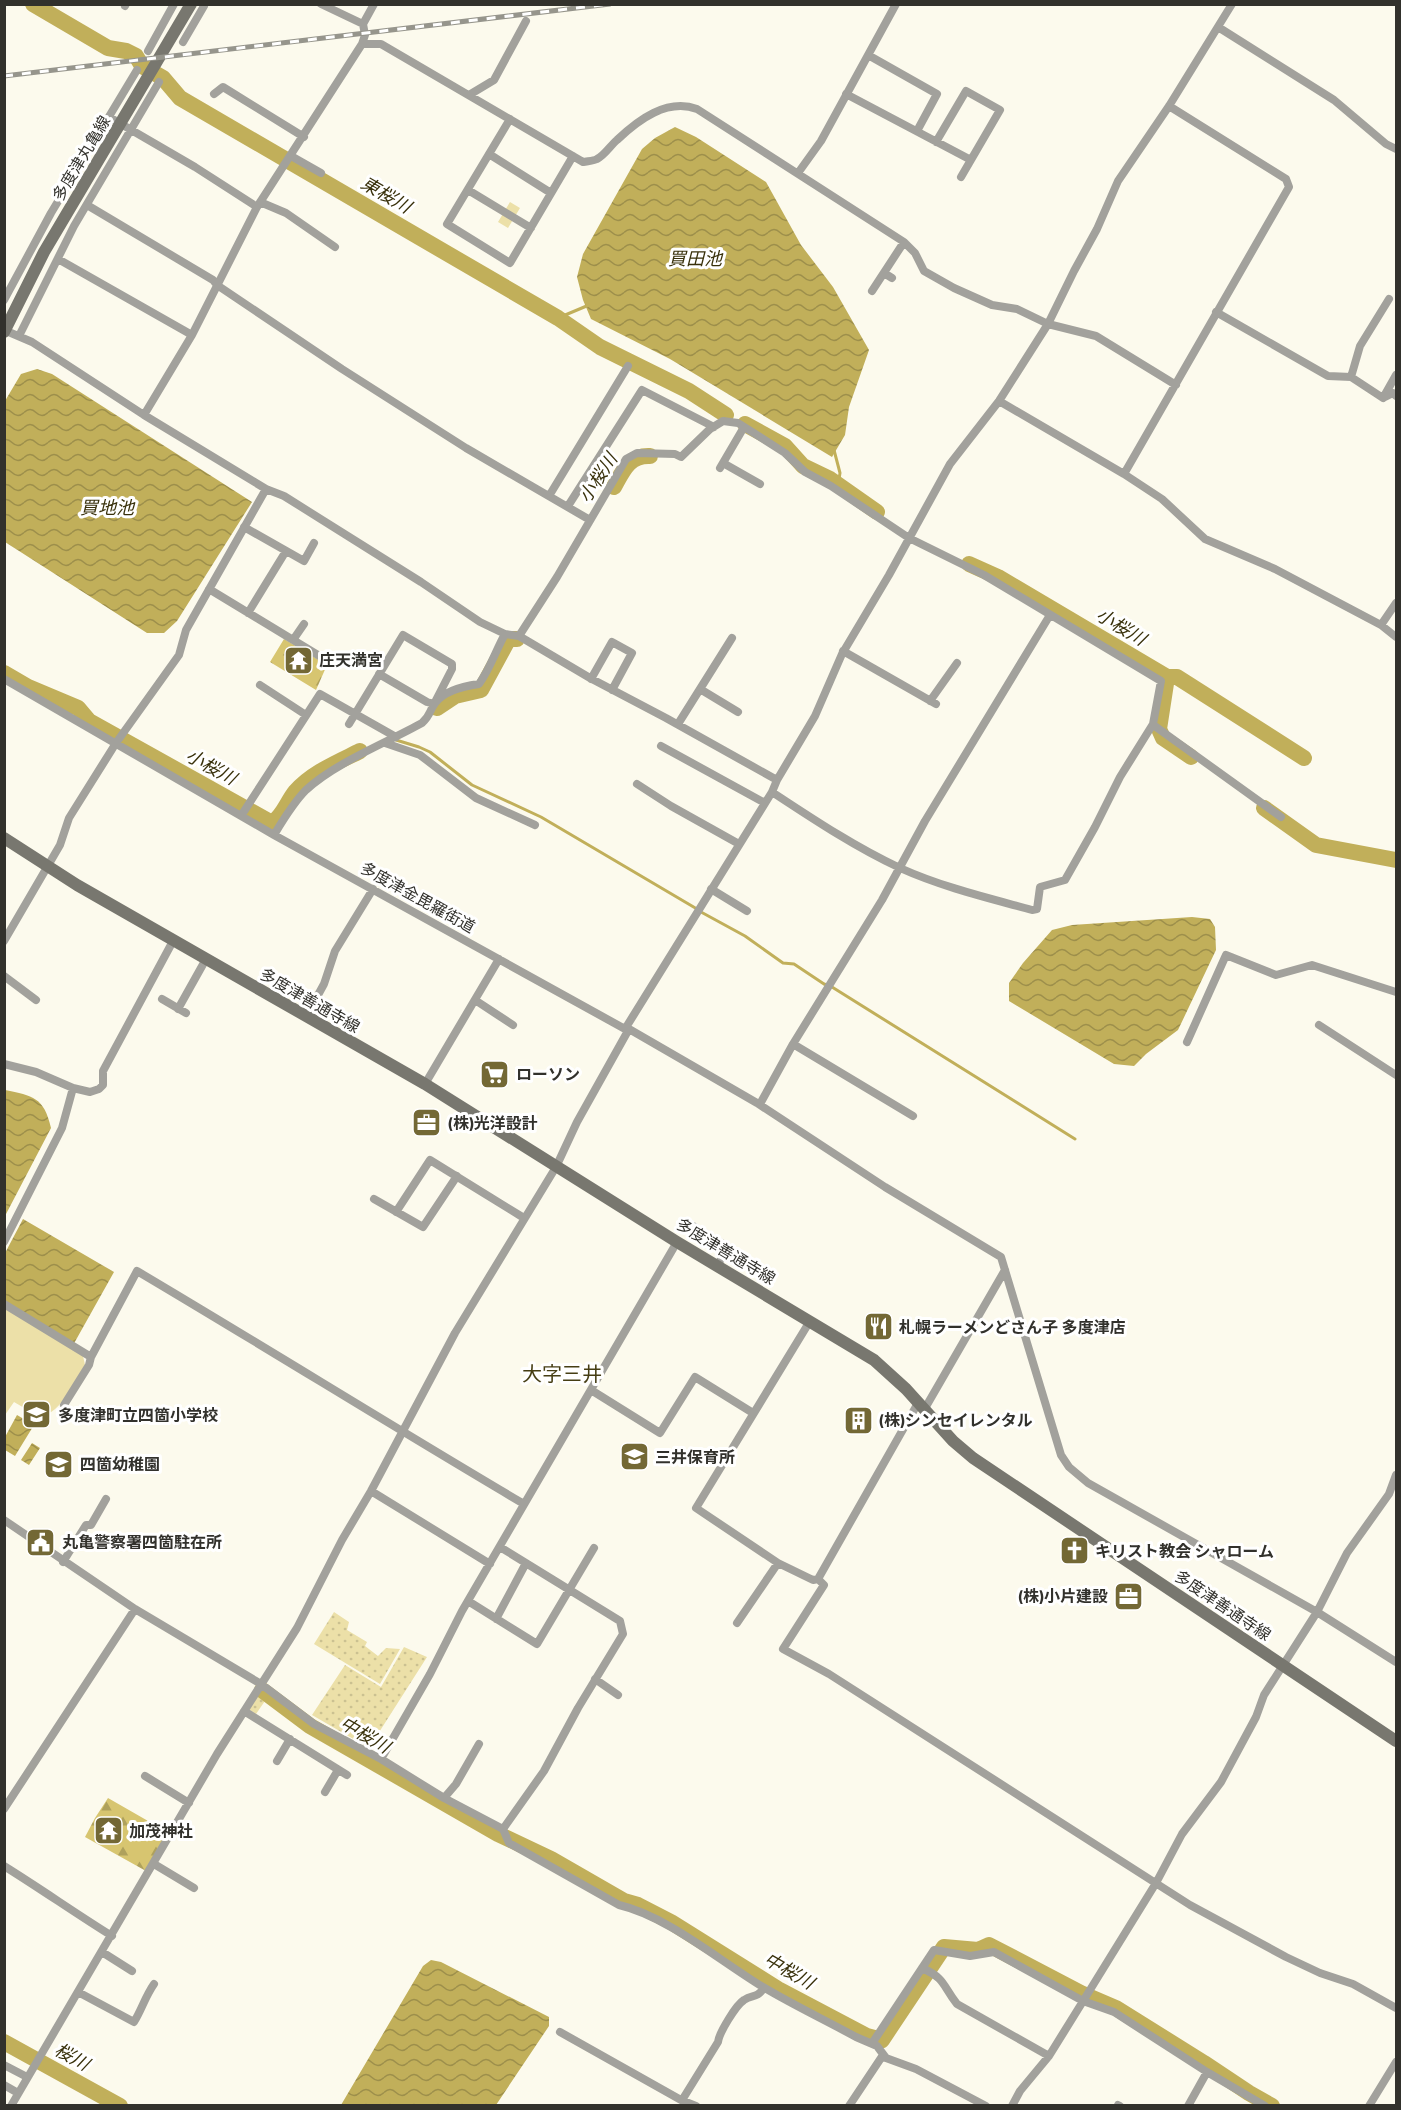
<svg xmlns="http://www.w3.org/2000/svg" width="1401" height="2110" font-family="'Titillium Web','Noto Sans JP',sans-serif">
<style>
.grass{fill:url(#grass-dots)}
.forest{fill:url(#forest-firs)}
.park{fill:#ece0a8}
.water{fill:url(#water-waves)}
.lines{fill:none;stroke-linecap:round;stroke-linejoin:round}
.stream{stroke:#c1af5a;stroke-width:3}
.river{stroke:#c1af5a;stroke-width:16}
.minor{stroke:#a2a19c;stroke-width:8}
.secondary{stroke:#78776f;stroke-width:12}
.rail-casing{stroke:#96958c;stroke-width:5}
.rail{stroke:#fff;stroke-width:3;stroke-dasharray:9;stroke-linecap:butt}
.labels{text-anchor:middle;stroke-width:6;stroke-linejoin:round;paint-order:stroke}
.street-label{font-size:16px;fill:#32312c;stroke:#fff}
.poi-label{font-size:16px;font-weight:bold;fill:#32312c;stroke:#fff;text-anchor:start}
.water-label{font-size:18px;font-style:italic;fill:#39310b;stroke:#fff}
.quarter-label{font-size:20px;fill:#463e14;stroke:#fff}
</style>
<defs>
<pattern id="grass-dots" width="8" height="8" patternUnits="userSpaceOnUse" patternTransform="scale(1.5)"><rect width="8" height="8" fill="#ece0a8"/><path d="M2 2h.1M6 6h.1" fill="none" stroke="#cbc191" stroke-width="1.8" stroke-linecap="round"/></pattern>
<pattern id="forest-firs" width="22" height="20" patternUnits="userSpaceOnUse" patternTransform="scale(1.5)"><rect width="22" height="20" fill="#d7c570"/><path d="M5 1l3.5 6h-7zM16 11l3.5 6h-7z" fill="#afa15c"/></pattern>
<pattern id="water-waves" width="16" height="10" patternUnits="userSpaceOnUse" patternTransform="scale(1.5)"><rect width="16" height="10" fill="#c1af5a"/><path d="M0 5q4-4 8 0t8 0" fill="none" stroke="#9d8f4b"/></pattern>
</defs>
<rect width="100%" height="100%" fill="#fcfaed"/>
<path class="grass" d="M 334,1612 L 349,1622 L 347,1630 L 367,1642 L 365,1646 L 378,1656 L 386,1648 L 400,1649 L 380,1684 L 314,1644 Z
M 404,1647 L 427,1657 L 369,1748 L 312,1715 L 345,1665 L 381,1687 Z
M 259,1692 L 267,1698 L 256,1714 L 248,1709 Z"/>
<path class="forest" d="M 284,639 L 327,665 L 316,690 L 270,662 Z
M 108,1798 L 169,1833 L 146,1871 L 85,1837 L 95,1818 Z"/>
<path class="park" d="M 510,202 L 520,208 L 508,228 L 498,222 Z
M 5,1308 L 83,1356 L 85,1365 C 76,1379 59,1418 39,1415 C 30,1413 22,1406 14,1402 L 5,1415 Z"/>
<path class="water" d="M 675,127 L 696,137 L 766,182 L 801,245 L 833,287 L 869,350 L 849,407 L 845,435 L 832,457 L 670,359 L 591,319 L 583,300 L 577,277 L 583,254 L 642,149 L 655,138 Z
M 37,369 L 52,374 L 252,502 L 177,621 L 164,633 L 147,633 L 5,542 L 5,401 L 21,374 Z
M 1192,917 L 1210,919 L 1215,927 L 1216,950 L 1178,1030 L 1146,1054 L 1134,1066 L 1114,1064 L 1009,1001 L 1009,983 L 1023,963 L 1052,930 L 1072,925 Z
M 5,1090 C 33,1096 44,1097 51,1128 L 5,1216 Z
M 23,1219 L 114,1272 L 72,1347 L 5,1305 L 4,1255 Z
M 17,1415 L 34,1425 L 15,1456 L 5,1450 L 5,1437 Z
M 32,1443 L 40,1448 L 29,1465 L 21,1460 Z
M 431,1960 L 441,1962 L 549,2017 L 549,2026 L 496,2105 L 341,2105 L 423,1966 Z"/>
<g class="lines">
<path class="stream" d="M 558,318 L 589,305
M 834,450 L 840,473 L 838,485
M 396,740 L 419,747 L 430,752 L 472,785 L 541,817 L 697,909
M 701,912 L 745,936 L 783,963 L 794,964 L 824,984 L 832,987 L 1075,1139"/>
<path class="river" d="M 33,4 L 108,48 L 126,51 L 136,56 L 142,66 L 163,78 L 180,98 L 558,318 L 600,347 L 689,391 L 726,415
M 745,424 L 785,446 L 803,466 L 830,479 L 877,512
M 614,487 C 623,471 629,455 650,456
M 969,564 L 998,577 L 1167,677 L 1177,677 L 1304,758
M 4,673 L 28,687 L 78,708 L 89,721 L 272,823 C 283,816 287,802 295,792 C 311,773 338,762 360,751
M 1167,677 L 1159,729 L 1163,738 L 1191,757
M 437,708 L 455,696 L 481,690 L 507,642 L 510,639 L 517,639
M 1264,808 L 1316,845 L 1396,860
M 262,1690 L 310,1726 L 498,1834 L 551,1859 L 624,1901 L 638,1905 L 671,1922 L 778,1989 L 867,2036 L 882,2040 L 944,1947 L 978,1950 L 989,1945 L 1081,1993 L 1116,2008 L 1204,2063 L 1249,2093 L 1272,2106
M 4,2042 L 120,2106"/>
<path class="minor" d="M 321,4 L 363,24
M 125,6 L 126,4
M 1218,27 L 1334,100 L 1386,144 L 1396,149
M 183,42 L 204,6
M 362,44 L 381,44 L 583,162 C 587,161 594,161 597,159 C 604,156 611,145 617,140 C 638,120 667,98 697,109 L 904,242 L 915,253 L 924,271 L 954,288 L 992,305 L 1017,309 L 1048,324 L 1096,336 L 1176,385
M 148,51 L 174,4
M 868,55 L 937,94 L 917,131
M 214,94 L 223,87 L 304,137
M 846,94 L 971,160
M 469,95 L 494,80 L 526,21
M 109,117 L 195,167 L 257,207
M 510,119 L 447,224 L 510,263 L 573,156
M 936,142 L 966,91 L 1000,110 L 961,177
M 489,154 L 551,193
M 291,156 L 321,173
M 798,173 L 821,141 L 896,4
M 468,190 L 531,228
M 260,202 L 286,213 L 335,247
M 87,205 L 213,280 L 217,285 L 342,369 L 466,448 L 590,520
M 58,259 L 192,335
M 884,273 L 892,278
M 872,291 L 904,242
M 4,300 L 51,213 L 137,70
M 1216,312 L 1328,376 L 1351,377 L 1383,398 L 1393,393 L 1396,396
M 4,330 L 32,342 L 144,415 L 192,335 L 257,207 L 362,44 L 365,35 L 363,24 L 374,4
M 19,336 L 74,226 L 159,82
M 1351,377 L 1360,346 L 1389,299
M 1383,398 L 1396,375
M 999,401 L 1124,474 L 1162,499 L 1205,539 L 1275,569 L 1381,625 L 1396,637
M 144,415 L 266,489 L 284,496 L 421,582 L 480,622 L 505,634 L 519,636 L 590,678 L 666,718 L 777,780
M 723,463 L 760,484
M 720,468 L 744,427
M 1124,474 L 1289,187 L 1286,179 L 1169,106
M 549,496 L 628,366
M 568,506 L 642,390 L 714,427
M 244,527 L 304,561 L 314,543
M 209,589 L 331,663
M 248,613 L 286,551
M 1381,625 L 1396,603
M 519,636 L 557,577 L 626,459 L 637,453 L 675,454 L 681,457 L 710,429 L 723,421 L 738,423 L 785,453 L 805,472 L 831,486 L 909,538 L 984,575 L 1161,681 L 1153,724 L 1156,727 L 1281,817
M 293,640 L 304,624
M 843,651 L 936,704
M 4,679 L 274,835 L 625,1029 L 629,1029 L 757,1103 L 885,1187 L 1001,1257 L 1061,1455 L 1069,1467 L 1088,1483 L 1317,1612 L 1396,1662
M 591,679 L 612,642 L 632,653 L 612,690
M 260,685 L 306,715
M 700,689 L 738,712
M 930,701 L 957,663
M 349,724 L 403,635 L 452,664 L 452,669 L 434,704 L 427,702 L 379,674
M 678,724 L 732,638
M 385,743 L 420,755 L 476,798 L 535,825
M 661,746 L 765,803
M 637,784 L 671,806 L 739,844
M 772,792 C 813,819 855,847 900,868 C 942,887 988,898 1032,910 L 1037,909 L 1040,887 L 1065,880 L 1095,827 L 1120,777 L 1153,724
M 241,816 L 320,694 L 396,737
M 274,835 C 283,820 293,803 306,790 C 335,763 386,743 422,723 C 431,715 429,711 435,703 C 445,690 464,686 479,684 C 490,669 496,650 505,634
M 711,889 L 747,911
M 4,941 L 60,845 L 69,818 L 116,743 L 179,655 L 186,630 L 266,489
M 4,976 L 36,1000
M 162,999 L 186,1013
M 475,1000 L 513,1025
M 178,1009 L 206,959
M 306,1017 L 324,984 L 335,951 L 373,889
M 1319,1025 L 1396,1075
M 625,1029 L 772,792 L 777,780 L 815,716 L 842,654 L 889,575 L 950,464 L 999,401 L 1048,324 L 1074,271 L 1097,229 L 1118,181 L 1169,106 L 1232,4
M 1187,1042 L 1226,955 L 1276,975 L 1312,965 L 1396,992
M 793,1044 L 913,1116
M 4,1064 L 36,1072 L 73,1088 L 90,1092 L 99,1089 L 103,1085 L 103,1071 L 173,941
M 425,1084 L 499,959
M 760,1104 L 793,1044 L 882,900 L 925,821 L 1050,615
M 374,1199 L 423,1227 L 457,1176
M 396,1212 L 430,1160 L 524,1218
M 688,1223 L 728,1247 L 717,1266
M 4,1242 L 62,1128 L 73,1088
M 4,1304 L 91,1357
M 810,1321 L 696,1508 L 778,1563 L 813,1580 L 818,1579
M 591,1390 L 660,1433 L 695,1377 L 753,1413
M 918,1403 L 818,1579 L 824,1585 L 783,1649 L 829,1674 L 1190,1905 L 1286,1957 L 1320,1973 L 1353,1984 L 1396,2008
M 64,1405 L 89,1365 L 91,1357 L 137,1271 C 267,1348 395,1428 524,1504
M 924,1410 L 1005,1270
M 371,1491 L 490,1564
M 4,1520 L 135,1609 L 261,1684 L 314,1724 L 381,1759 L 444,1798 L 503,1829 L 509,1843 L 619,1905 C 667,1916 720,1961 763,1987 C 793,2005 825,2020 856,2037 L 877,2046 L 886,2058 L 916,2069 L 986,2106
M 500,1547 L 620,1621 L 623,1634 L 578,1708 L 544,1771 L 503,1829
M 63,1562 L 86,1525 L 91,1525 L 106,1499
M 468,1601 L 537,1644 L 594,1548
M 496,1619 L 526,1563
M 737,1623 L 778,1563
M 595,1679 L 618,1695
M 244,1711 L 347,1775
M 381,1759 L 430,1674 L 462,1611 L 677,1242
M 277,1761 L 290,1739
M 145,1776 L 189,1803
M 325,1792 L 338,1770
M 444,1798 L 456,1784 L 479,1744
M 4,1809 L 135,1609
M 154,1864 L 194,1888
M 4,1866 C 41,1889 75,1913 112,1936
M 102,1952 L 132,1971
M 922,1968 C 946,1979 942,1985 957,2004 L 1049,2056
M 78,1992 L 134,2022 C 142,2009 145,1997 154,1984
M 560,2032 L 681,2100 L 696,2106
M 873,2042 L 934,1950 L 970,1956 L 994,1952 L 1083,2001 L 1114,2012 L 1207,2072 L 1265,2106
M 4,2065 L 27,2077
M 4,2085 L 18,2093
M 684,2101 L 684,2097 L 718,2042 C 719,2033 736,2005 744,2000 C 753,1994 756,1999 764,1988
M 1118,2105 L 1120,2106
M 11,2106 L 217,1754 L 297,1628 L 342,1540 L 371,1491 L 455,1333 L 556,1167 L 577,1122 L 629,1029
M 849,2106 L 883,2055
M 1012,2106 L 1020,2091 L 1049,2056 L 1085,1998 L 1156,1883 L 1182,1834 L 1221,1782 L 1256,1717 L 1264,1695 L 1317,1612 L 1347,1553 L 1389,1494 L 1396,1475
M 1188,2106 L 1207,2072
M 1369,2106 L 1396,2062"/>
<path class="secondary" d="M 4,332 L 44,252 L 191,4
M 4,838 L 77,885 L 425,1084 L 677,1242 L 874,1360 L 906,1389 L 953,1441 L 973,1458 L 1396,1741"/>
<defs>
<path id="rail" d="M 4,76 L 610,4"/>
</defs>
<use href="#rail" class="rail-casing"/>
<use href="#rail" class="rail"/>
</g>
<defs>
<symbol id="temple-square" viewBox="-11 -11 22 22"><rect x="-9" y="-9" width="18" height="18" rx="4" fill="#736835" stroke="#fff"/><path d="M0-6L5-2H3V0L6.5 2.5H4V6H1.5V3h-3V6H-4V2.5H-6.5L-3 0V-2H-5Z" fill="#fff"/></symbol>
<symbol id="supermarket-square" viewBox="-11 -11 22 22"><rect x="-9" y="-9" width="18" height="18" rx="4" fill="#736835" stroke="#fff"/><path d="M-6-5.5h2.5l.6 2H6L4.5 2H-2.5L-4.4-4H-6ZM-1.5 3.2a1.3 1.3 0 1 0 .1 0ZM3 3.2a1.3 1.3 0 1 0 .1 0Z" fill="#fff"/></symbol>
<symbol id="office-square" viewBox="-11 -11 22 22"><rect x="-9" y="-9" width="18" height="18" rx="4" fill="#736835" stroke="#fff"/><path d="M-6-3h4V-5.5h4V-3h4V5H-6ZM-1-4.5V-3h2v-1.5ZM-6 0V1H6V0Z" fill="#fff"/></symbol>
<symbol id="restaurant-square" viewBox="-11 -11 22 22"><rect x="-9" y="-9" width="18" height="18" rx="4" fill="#736835" stroke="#fff"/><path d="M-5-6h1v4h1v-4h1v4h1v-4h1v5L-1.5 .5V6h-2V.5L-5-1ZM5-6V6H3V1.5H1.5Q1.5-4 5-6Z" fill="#fff"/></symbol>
<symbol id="school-square" viewBox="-11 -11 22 22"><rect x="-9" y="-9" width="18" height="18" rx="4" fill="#736835" stroke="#fff"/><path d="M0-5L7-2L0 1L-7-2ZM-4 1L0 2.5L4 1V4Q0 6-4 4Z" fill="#fff"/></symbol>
<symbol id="building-square" viewBox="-11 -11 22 22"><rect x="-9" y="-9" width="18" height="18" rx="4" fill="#736835" stroke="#fff"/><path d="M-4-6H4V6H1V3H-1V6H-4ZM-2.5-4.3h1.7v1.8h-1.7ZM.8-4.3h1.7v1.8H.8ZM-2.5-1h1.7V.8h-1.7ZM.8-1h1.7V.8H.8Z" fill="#fff"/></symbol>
<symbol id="civic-square" viewBox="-11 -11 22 22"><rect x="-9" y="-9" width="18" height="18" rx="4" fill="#736835" stroke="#fff"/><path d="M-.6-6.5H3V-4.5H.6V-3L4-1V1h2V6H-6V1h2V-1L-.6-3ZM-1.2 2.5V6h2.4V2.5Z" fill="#fff"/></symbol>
<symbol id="church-square" viewBox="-11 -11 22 22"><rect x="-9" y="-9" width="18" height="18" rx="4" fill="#736835" stroke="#fff"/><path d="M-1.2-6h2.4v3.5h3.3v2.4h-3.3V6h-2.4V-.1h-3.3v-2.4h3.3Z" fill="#fff"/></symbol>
</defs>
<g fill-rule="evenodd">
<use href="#temple-square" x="282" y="644" width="33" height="33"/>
<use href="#supermarket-square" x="478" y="1058" width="33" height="33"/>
<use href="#office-square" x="410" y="1106" width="33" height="33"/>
<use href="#restaurant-square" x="862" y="1310" width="33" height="33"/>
<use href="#school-square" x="20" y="1398" width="33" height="33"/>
<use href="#building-square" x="842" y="1404" width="33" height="33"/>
<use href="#school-square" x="618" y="1440" width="33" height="33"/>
<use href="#school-square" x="42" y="1448" width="33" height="33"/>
<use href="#civic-square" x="24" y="1526" width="33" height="33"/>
<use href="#church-square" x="1058" y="1534" width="33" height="33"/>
<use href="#office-square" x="1112" y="1580" width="33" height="33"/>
<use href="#temple-square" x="92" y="1814" width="33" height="33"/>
</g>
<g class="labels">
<g class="street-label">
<text transform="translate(81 158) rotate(-59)" y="6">多度津丸亀線</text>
<text transform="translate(418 897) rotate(29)" y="6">多度津金毘羅街道</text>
<text transform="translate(310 1000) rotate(30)" y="6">多度津善通寺線</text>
<text transform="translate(726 1251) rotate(31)" y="6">多度津善通寺線</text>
<text transform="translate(1223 1605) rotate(34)" y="6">多度津善通寺線</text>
</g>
<g class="poi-label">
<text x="319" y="666">庄天満宮</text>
<text x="516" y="1080">ローソン</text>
<text x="448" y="1129">(株)光洋設計</text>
<text x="899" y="1333">札幌ラーメンどさん子 多度津店</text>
<text x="58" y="1421">多度津町立四箇小学校</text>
<text x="879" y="1426">(株)シンセイレンタル</text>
<text x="655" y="1463">三井保育所</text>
<text x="80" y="1470">四箇幼稚園</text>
<text x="62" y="1548">丸亀警察署四箇駐在所</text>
<text x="1095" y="1557">キリスト教会 シャローム</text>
<text x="1108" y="1602" text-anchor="end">(株)小片建設</text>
<text x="129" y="1837">加茂神社</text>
</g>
<g class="water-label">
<text transform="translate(386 195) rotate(30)" y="6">東桜川</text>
<text x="695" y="265">買田池</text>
<text transform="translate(598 478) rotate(-57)" y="6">小桜川</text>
<text x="107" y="514">買地池</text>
<text transform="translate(1121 627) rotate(31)" y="6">小桜川</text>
<text transform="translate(211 767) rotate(29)" y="6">小桜川</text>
<text transform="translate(365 1735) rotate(30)" y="6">中桜川</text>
<text transform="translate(789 1971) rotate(30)" y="6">中桜川</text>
<text transform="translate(72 2057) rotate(29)" y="6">桜川</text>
</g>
<g class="quarter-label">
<text x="562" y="1381">大字三井</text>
</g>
</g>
<rect width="1401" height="2110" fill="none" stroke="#32312c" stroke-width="12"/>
</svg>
